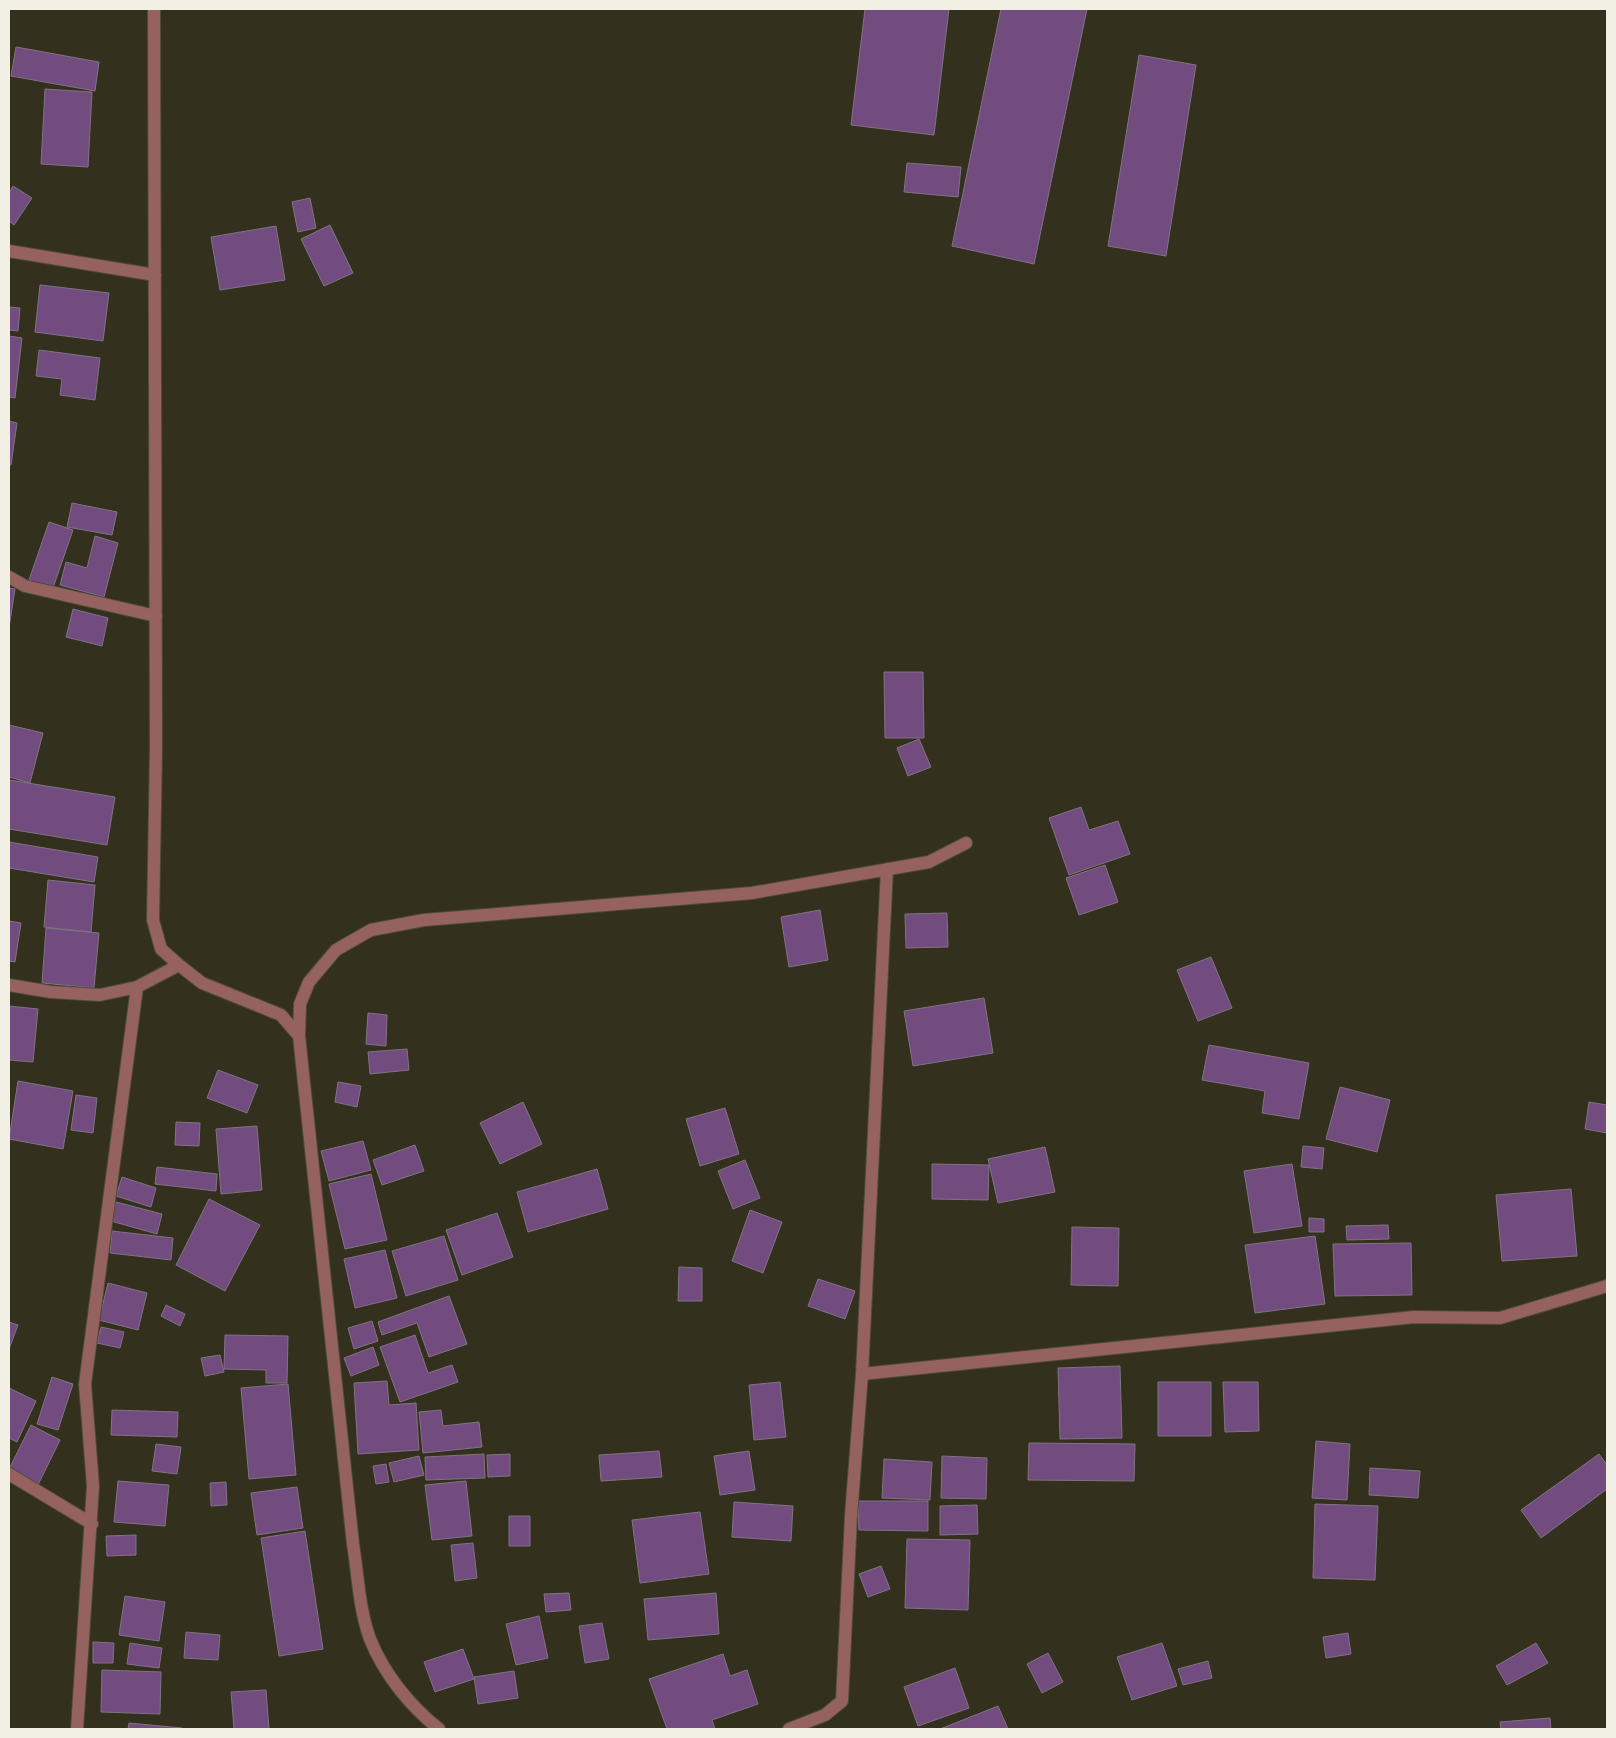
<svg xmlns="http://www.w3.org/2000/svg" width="1616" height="1738" font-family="Ubuntu,sans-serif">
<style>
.building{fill:#734c7f;stroke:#807384}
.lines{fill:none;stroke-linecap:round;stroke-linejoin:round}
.minor-casing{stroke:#4e4b3a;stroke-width:14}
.minor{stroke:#96625f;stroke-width:12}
</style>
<rect width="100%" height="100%" fill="#33301e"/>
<path class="building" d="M 865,9 L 949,9 L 934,135 L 851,125 Z
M 1001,9 L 1087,9 L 1034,264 L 952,246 Z
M 16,47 L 99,62 L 95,91 L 11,76 Z
M 1139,55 L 1196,65 L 1166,256 L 1108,246 Z
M 45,89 L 92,92 L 88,167 L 41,164 Z
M 907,163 L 961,167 L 958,197 L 904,192 Z
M 13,186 L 32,198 L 14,225 L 9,221 L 9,193 Z
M 310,198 L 316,228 L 298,232 L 292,202 Z
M 330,225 L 353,273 L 324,286 L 301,239 Z
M 276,226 L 285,280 L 220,290 L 211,237 Z
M 40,285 L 109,293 L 103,341 L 35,332 Z
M 9,307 L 20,308 L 18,331 L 9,330 Z
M 9,336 L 22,338 L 15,398 L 9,397 Z
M 39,350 L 100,358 L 95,400 L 60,395 L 62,379 L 36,376 Z
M 9,421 L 17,423 L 11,465 L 9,465 Z
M 72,503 L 117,512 L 112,535 L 67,527 Z
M 49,522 L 73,530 L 53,588 L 29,580 Z
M 95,536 L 118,543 L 104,597 L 60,585 L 66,562 L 87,568 Z
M 9,588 L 15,589 L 9,628 Z
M 73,609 L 108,618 L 102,646 L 66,637 Z
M 884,672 L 923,672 L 924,738 L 885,738 Z
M 9,725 L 43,733 L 30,783 L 9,777 Z
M 919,739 L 931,767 L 908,776 L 897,748 Z
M 9,780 L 115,797 L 107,845 L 9,829 Z
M 1081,807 L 1089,830 L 1118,821 L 1130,854 L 1069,875 L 1049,818 Z
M 9,842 L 98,857 L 94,882 L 9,868 Z
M 1105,865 L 1118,902 L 1079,915 L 1066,878 Z
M 48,880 L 95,885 L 91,932 L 44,927 Z
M 820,910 L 828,960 L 789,967 L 781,917 Z
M 947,913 L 948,947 L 906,948 L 905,914 Z
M 9,921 L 21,923 L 15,962 L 9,961 Z
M 46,928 L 99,933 L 94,988 L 42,983 Z
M 1211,957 L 1232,1008 L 1198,1021 L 1177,970 Z
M 984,998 L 993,1053 L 913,1066 L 904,1011 Z
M 9,1006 L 38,1009 L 33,1062 L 9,1060 Z
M 368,1013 L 387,1015 L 386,1046 L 366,1044 Z
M 1209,1045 L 1309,1063 L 1299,1119 L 1262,1113 L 1265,1091 L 1202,1080 Z
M 407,1049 L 409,1070 L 370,1074 L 368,1052 Z
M 218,1070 L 258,1085 L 247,1113 L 207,1098 Z
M 18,1081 L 73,1091 L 63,1149 L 9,1139 Z
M 338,1082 L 361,1086 L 357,1107 L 335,1102 Z
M 1340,1087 L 1390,1100 L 1377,1152 L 1326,1139 Z
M 76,1095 L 97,1098 L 93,1133 L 71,1130 Z
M 523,1102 L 542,1144 L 500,1164 L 480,1123 Z
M 1589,1102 L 1607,1105 L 1607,1133 L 1585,1129 Z
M 725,1108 L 739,1154 L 700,1166 L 686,1119 Z
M 176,1122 L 200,1123 L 199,1146 L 175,1145 Z
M 257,1126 L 262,1190 L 221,1194 L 216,1129 Z
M 363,1141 L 371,1170 L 329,1181 L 321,1151 Z
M 415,1145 L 424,1171 L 382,1185 L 373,1160 Z
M 1303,1146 L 1324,1148 L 1322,1169 L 1301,1167 Z
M 1045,1147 L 1055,1192 L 998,1203 L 988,1159 Z
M 745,1160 L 760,1198 L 733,1209 L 718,1171 Z
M 932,1164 L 989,1165 L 988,1200 L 932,1199 Z
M 1292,1164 L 1302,1226 L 1254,1233 L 1244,1171 Z
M 157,1167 L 217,1174 L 216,1191 L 155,1184 Z
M 597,1169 L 608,1209 L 528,1232 L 517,1192 Z
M 371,1174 L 387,1240 L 345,1249 L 329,1184 Z
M 122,1177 L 156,1188 L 151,1207 L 116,1196 Z
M 1571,1189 L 1577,1256 L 1502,1261 L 1496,1195 Z
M 209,1199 L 260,1225 L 225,1291 L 176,1265 Z
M 116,1202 L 162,1214 L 157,1234 L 111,1221 Z
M 750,1210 L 782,1222 L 763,1273 L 732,1261 Z
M 497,1213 L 513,1257 L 462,1275 L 446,1230 Z
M 1309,1218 L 1324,1219 L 1324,1232 L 1309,1232 Z
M 1388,1225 L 1389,1239 L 1347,1240 L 1346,1226 Z
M 1072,1227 L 1119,1228 L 1118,1286 L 1071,1285 Z
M 112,1231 L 173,1238 L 171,1260 L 110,1253 Z
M 444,1236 L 458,1280 L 406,1296 L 392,1251 Z
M 1315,1236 L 1325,1304 L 1255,1313 L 1245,1245 Z
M 1411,1243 L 1412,1295 L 1335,1296 L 1333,1244 Z
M 385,1250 L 397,1298 L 355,1308 L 344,1259 Z
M 679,1267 L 702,1268 L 702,1301 L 678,1301 Z
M 818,1279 L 855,1291 L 845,1319 L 808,1306 Z
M 108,1283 L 147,1293 L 138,1330 L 99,1320 Z
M 449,1296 L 467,1344 L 429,1357 L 417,1323 L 382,1335 L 378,1322 Z
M 166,1305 L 185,1314 L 180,1326 L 161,1316 Z
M 372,1321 L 378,1341 L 354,1349 L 348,1328 Z
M 9,1322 L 18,1325 L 9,1349 Z
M 101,1327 L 124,1332 L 120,1348 L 97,1343 Z
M 225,1335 L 288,1336 L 287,1383 L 266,1383 L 266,1370 L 224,1369 Z
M 415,1335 L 428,1373 L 452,1365 L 458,1382 L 400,1402 L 380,1347 Z
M 373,1347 L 379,1365 L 351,1376 L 344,1358 Z
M 220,1355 L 224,1372 L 205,1376 L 201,1358 Z
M 1120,1366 L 1122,1438 L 1060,1439 L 1058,1368 Z
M 52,1377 L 73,1384 L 58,1430 L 37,1424 Z
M 387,1381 L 389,1405 L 416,1403 L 419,1450 L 358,1454 L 354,1383 Z
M 780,1382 L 786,1437 L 754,1440 L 749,1385 Z
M 1158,1382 L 1211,1382 L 1211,1436 L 1158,1436 Z
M 1223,1382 L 1258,1382 L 1259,1431 L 1225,1432 Z
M 288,1384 L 296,1475 L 249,1479 L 241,1388 Z
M 9,1388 L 36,1401 L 17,1442 L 9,1438 Z
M 112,1410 L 178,1412 L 177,1437 L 111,1435 Z
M 441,1410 L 443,1426 L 479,1422 L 482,1447 L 423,1453 L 419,1412 Z
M 31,1425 L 60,1440 L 38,1485 L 9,1469 Z
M 1316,1441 L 1350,1444 L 1347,1500 L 1312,1498 Z
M 1029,1443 L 1135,1444 L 1134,1481 L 1028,1480 Z
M 156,1444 L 181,1447 L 177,1474 L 152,1471 Z
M 659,1451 L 662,1477 L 601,1481 L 599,1455 Z
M 749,1451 L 755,1490 L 720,1495 L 714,1456 Z
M 484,1454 L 485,1478 L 426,1480 L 425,1457 Z
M 510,1454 L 510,1476 L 488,1477 L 487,1455 Z
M 1599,1454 L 1607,1465 L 1607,1489 L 1541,1538 L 1521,1510 Z
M 419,1456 L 424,1475 L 394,1482 L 389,1463 Z
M 942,1456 L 987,1458 L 986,1499 L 941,1498 Z
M 884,1459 L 932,1462 L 930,1500 L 882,1498 Z
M 386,1464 L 389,1482 L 376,1484 L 373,1466 Z
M 1370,1468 L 1420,1471 L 1418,1498 L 1369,1495 Z
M 118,1481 L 169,1485 L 165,1526 L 114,1522 Z
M 466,1481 L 472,1536 L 432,1540 L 425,1485 Z
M 226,1482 L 227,1505 L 211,1506 L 210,1483 Z
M 297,1487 L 303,1528 L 257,1535 L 251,1493 Z
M 858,1501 L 928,1501 L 928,1531 L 859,1530 Z
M 734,1502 L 793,1506 L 791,1541 L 732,1537 Z
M 1315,1504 L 1378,1506 L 1375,1580 L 1313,1578 Z
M 977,1505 L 978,1534 L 940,1535 L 940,1506 Z
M 700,1512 L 709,1574 L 640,1583 L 632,1520 Z
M 509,1516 L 530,1516 L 530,1546 L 509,1546 Z
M 305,1531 L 323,1649 L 279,1656 L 261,1538 Z
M 136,1535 L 136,1555 L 107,1556 L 106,1536 Z
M 907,1539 L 970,1540 L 968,1610 L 905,1608 Z
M 473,1543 L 477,1578 L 455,1581 L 451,1545 Z
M 881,1566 L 890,1589 L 868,1597 L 859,1574 Z
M 569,1593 L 571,1610 L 546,1612 L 544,1594 Z
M 716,1593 L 719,1634 L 648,1640 L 644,1599 Z
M 125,1596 L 165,1602 L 159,1641 L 119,1635 Z
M 539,1616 L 548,1658 L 516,1665 L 506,1624 Z
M 602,1623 L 609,1659 L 585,1663 L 579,1626 Z
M 186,1632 L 220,1635 L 218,1660 L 184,1658 Z
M 1348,1633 L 1351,1654 L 1326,1658 L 1323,1637 Z
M 93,1642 L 114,1643 L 113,1663 L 93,1663 Z
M 130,1643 L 162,1648 L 159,1668 L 127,1664 Z
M 1162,1643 L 1177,1686 L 1132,1700 L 1117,1657 Z
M 1536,1643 L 1548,1663 L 1507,1685 L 1496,1666 Z
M 463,1649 L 474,1679 L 435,1692 L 424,1662 Z
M 1048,1653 L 1063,1682 L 1042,1693 L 1027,1664 Z
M 723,1654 L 730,1676 L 747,1670 L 758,1704 L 712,1720 L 715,1729 L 667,1729 L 649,1679 Z
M 1208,1661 L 1212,1678 L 1183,1685 L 1178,1669 Z
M 955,1668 L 969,1708 L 918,1726 L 904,1687 Z
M 102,1670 L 161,1672 L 160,1714 L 101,1712 Z
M 514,1671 L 518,1698 L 478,1704 L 474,1677 Z
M 266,1690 L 269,1729 L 234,1729 L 231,1692 Z
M 998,1706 L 1008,1729 L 940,1729 Z
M 1550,1718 L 1551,1729 L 1501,1729 L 1500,1722 Z
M 129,1723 L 182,1728 L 182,1729 L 128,1729 Z"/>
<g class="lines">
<defs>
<path id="minor" d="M 154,9 L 156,748 L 153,920 L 161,949 L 179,965 L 202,983 L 281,1015 L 299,1036
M 9,251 L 155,275
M 9,577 L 25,586 L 156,616
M 9,985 L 51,992 L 100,995 L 137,987 L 179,965
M 862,1374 L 1414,1317 L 1500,1318 L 1607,1286
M 9,1474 L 92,1524
M 77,1729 L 93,1486 L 85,1384 L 137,987
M 439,1729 C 410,1706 384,1674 370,1639 C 359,1609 358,1575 353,1544 L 299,1036 L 300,1004 L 309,982 L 336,950 L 371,930 L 424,920 L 752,893 L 929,862 L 966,843
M 789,1729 L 825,1715 L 842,1701 L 851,1516 L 862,1374 L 887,869"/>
</defs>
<use href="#minor" class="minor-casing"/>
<use href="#minor" class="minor"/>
</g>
<rect width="1616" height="1738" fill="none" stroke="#f2f0e5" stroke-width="20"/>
</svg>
